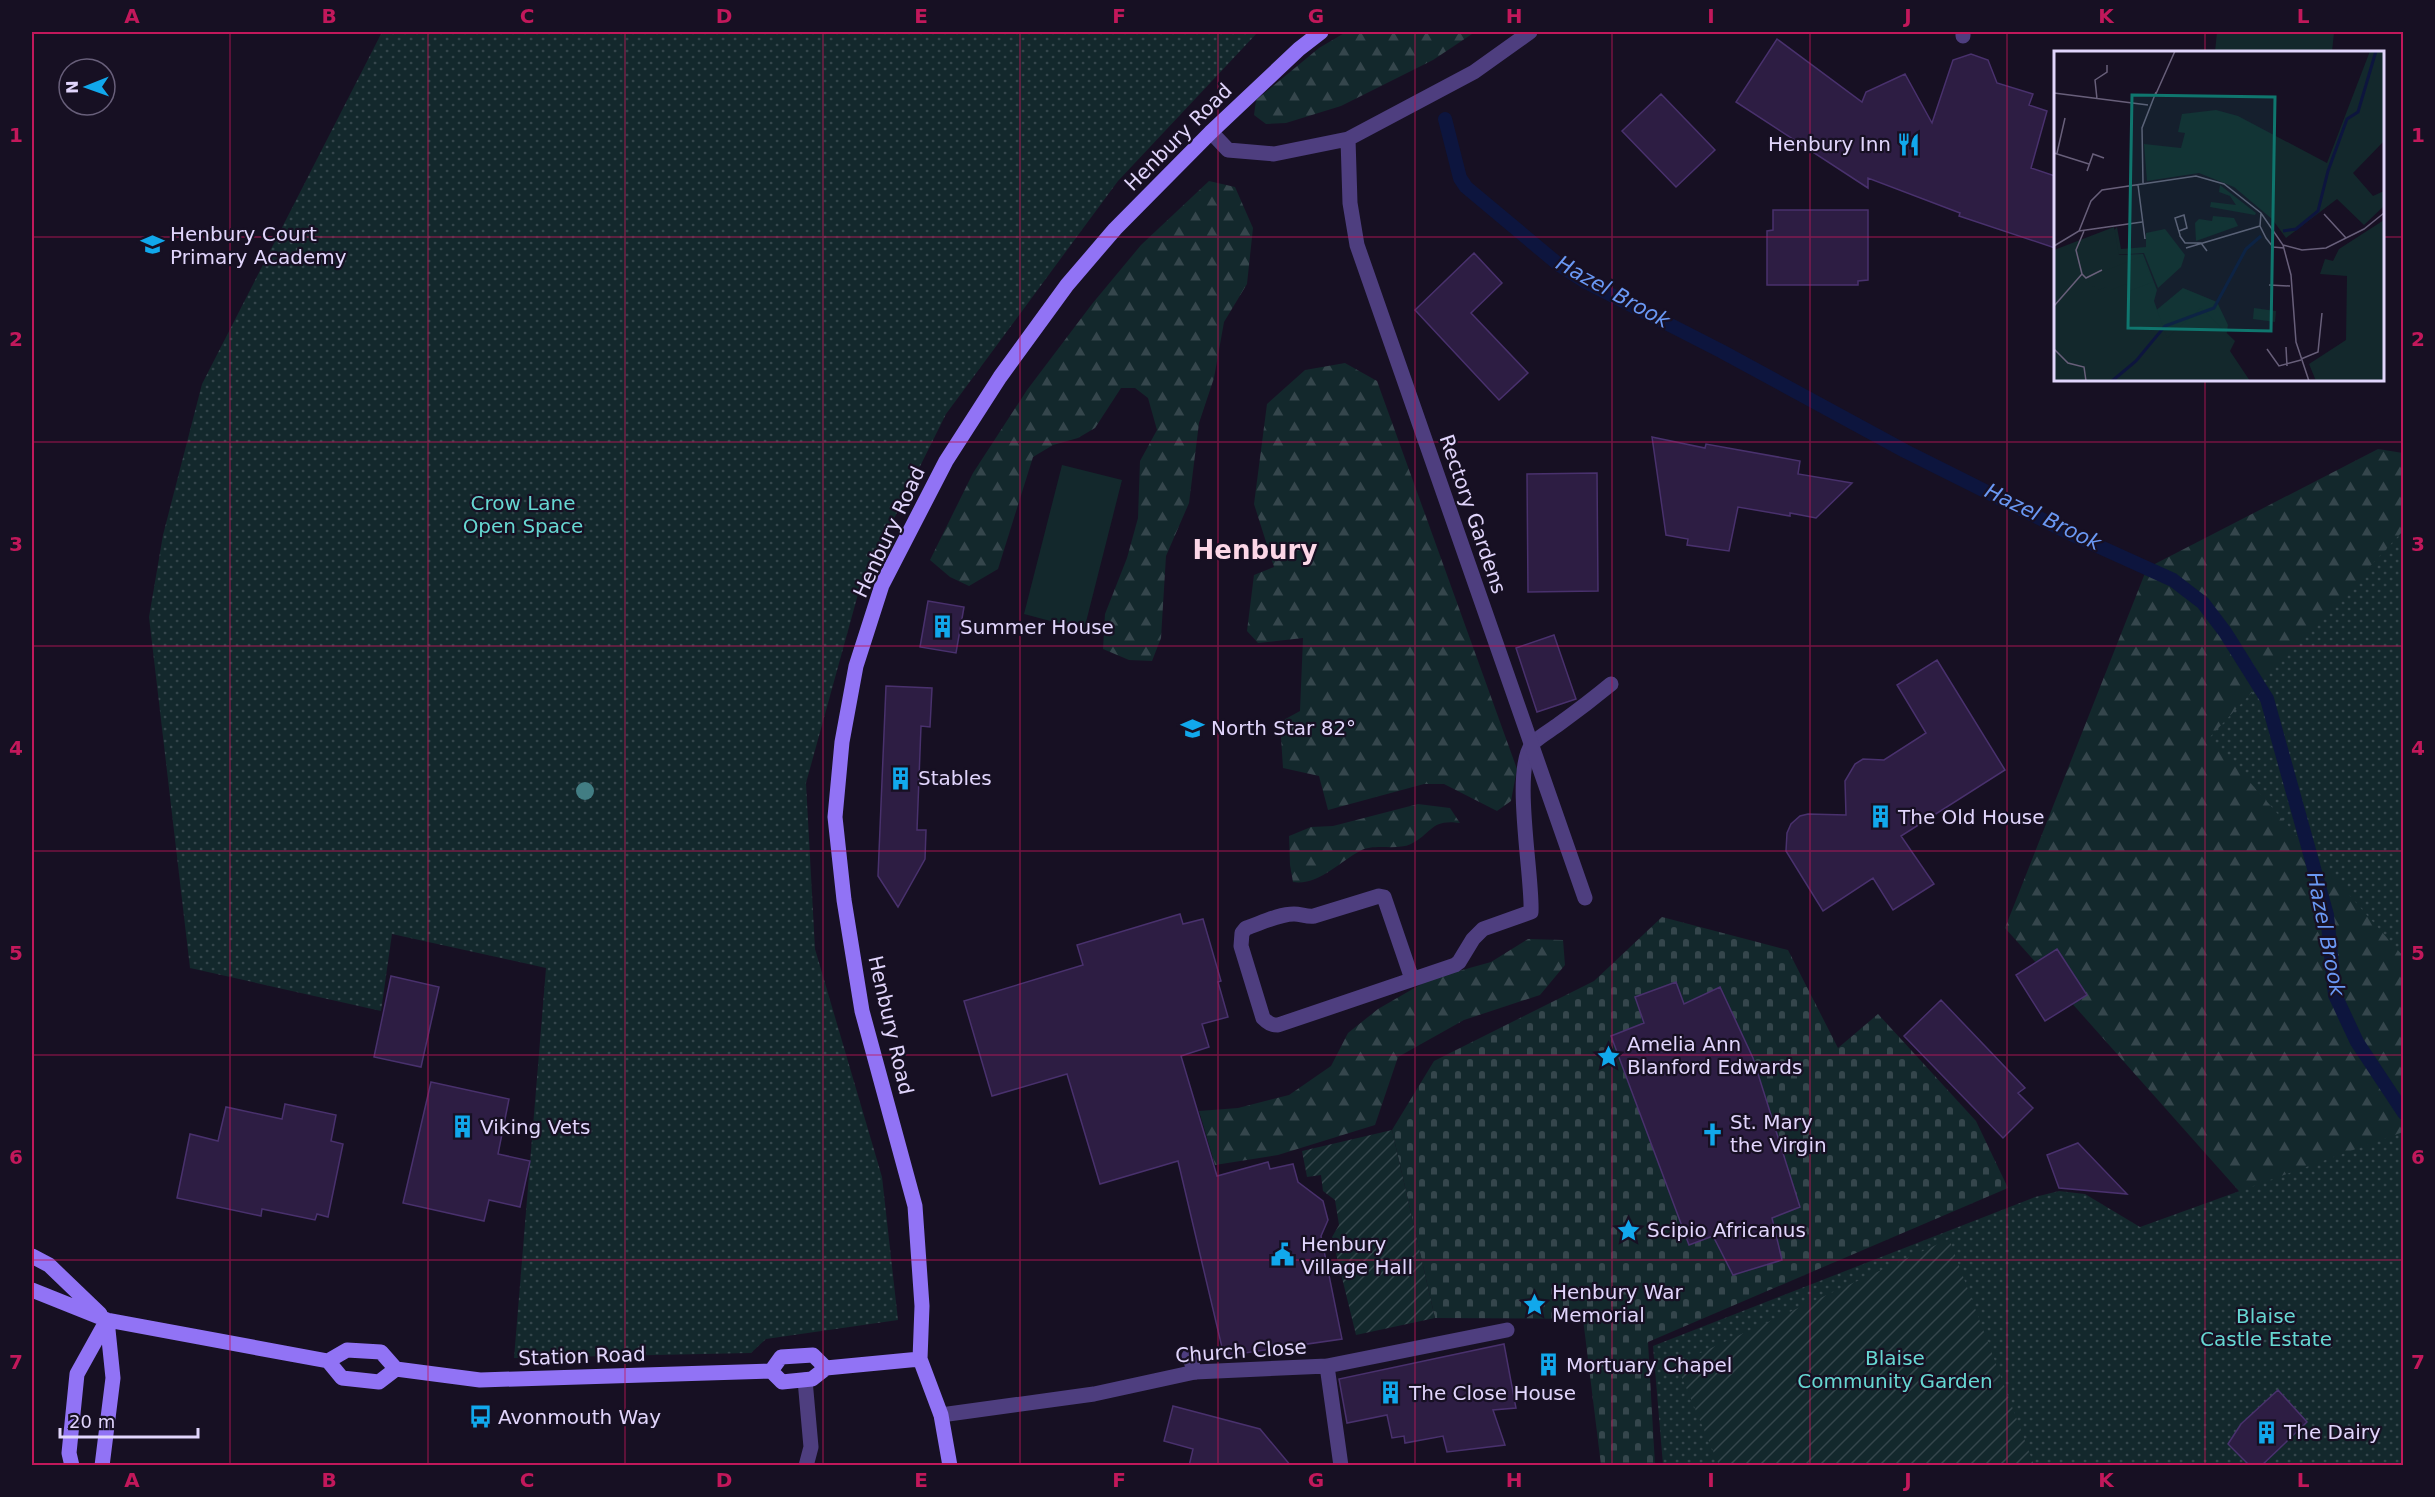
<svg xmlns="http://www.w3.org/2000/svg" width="2435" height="1497" font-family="'DejaVu Sans',sans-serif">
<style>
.grass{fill:#13282c}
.forest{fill:url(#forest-firs)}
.cemetery{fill:url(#cemetery-stones)}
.park{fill:url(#park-dots)}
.garden{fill:url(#garden-furrows)}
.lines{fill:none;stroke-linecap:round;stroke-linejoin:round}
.stream{stroke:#0d153e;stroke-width:14}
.building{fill:#2d1d43;stroke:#49316d;stroke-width:1.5}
.service{stroke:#4e3e7f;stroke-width:15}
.minor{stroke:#4e3e7f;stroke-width:15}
.secondary{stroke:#9173f5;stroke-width:15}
.tree{fill:#427d83}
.grid{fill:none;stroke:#c2185b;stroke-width:1.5;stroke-opacity:0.55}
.labels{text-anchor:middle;stroke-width:4.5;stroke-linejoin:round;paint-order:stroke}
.street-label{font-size:20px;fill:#e1d5fc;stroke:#171023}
.poi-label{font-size:20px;fill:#e1d5fc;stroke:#171023;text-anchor:start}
.park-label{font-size:20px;fill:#66d7d2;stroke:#171023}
.water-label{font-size:21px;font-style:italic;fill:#6a98f4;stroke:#171023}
.district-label{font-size:26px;font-weight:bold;fill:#fcd7e7;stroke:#171023}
.inset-river{fill:none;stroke:#0d153e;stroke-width:3}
.inset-road{fill:none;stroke:#685f7a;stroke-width:1.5}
.view{fill:#0f766e;fill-opacity:0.15;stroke:#0f766e;stroke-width:3}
.inset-edge{fill:none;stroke:#e1d5fc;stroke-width:3}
.neatline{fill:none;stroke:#c2185b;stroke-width:2}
.grid-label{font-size:20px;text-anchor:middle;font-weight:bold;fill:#c2185b}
</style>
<defs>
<pattern id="forest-firs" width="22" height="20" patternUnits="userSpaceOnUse" patternTransform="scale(1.5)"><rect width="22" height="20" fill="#13282c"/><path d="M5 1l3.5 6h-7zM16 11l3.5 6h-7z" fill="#35464c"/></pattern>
<pattern id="cemetery-stones" width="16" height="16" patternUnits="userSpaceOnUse" patternTransform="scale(1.5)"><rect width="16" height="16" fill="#13282c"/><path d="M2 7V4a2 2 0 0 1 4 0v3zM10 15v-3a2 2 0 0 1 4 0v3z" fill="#35464c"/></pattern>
<pattern id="park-dots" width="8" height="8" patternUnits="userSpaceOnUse" patternTransform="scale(1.5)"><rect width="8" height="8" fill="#13282c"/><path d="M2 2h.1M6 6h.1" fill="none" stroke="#35464c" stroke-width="1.8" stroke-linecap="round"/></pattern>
<pattern id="garden-furrows" width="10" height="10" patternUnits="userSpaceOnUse" patternTransform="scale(1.5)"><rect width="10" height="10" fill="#13282c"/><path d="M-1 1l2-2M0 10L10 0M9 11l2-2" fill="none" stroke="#35464c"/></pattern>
</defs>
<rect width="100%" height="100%" fill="#171023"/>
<path class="grass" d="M 2217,32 L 2334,32 L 2332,52 L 2215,52 Z
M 1062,465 L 1122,480 L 1084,630 L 1024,614 Z"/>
<path class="forest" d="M 1346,32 L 1475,32 L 1433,60 L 1341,106 L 1286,123 L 1266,124 L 1254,115 L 1256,100 L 1319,48 Z
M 1209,181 L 1235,187 L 1253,228 L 1247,284 L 1224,322 L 1214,378 L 1199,423 L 1189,503 L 1166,556 L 1161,638 L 1152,661 L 1129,660 L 1103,649 L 1105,614 L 1127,558 L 1138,518 L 1140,461 L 1157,430 L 1148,398 L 1135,388 L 1121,388 L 1095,428 L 1078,438 L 1053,445 L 1033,457 L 998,569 L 969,586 L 950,577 L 930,560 L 973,473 L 1027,390 L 1092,304 L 1141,245 Z
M 1345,363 L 1377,381 L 1517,769 L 1511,801 L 1497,811 L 1444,784 L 1424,784 L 1328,810 L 1319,776 L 1283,768 L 1280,722 L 1300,711 L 1303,638 L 1258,643 L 1247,631 L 1254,575 L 1274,567 L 1254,504 L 1267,404 L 1305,370 Z
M 2378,449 L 2403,453 L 2403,1433 L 2302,1262 L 2005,928 L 2147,568 Z
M 1418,804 L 1450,808 L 1460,823 C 1430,819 1433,833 1411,844 C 1396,851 1374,843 1360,851 C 1339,862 1318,886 1293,882 L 1290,865 L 1289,836 L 1311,827 L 1333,826 Z
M 1528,939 L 1563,940 L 1565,965 L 1540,995 L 1464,1020 L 1398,1057 L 1375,1125 L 1278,1155 L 1215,1165 L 1199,1111 L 1238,1108 L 1289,1095 L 1331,1066 L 1348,1033 L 1378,1009 L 1430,979 L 1491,962 Z"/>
<path class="cemetery" d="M 1662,917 L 1788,950 L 1838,1048 L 1878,1014 L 1976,1121 L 2008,1188 L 1648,1342 L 1655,1465 L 1601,1465 L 1583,1319 L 1435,1318 L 1392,1130 L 1434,1061 L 1594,981 Z"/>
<path class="park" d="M 382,32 L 1258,32 L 1118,181 L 946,414 L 860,587 L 806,783 L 815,949 L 882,1177 L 898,1320 L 766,1339 L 751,1353 L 514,1358 L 546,968 L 392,934 L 381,1011 L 190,968 L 149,617 L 163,535 L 202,384 Z
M 2403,531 L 2403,956 L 2210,737 Z
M 2403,1132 L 2403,1465 L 1663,1465 L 1653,1346 L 2035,1197 L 2059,1191 L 2085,1194 L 2140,1227 Z"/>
<path class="garden" d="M 1392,1130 L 1435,1318 L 1356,1335 L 1332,1237 L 1339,1225 L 1335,1200 L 1323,1191 L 1321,1175 L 1307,1177 L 1302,1151 Z
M 1949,1239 L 2034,1465 L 1719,1465 L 1676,1364 Z"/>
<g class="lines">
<path class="stream" d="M 1445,119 L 1460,178 L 1466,187 L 1558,264 L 1586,282 L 1721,351 L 1905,451 L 2069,533 L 2173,580 L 2203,603 L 2225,632 L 2267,699 L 2327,915 L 2335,995 L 2357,1042 L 2404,1113"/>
</g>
<path class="building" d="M 1777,39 L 1862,102 L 1866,92 L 1905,74 L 1932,123 L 1953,60 L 1971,54 L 1988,60 L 1997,83 L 2033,94 L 2029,105 L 2047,111 L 2031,168 L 2055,176 L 2055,248 L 1959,216 L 1960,213 L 1868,178 L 1868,188 L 1736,102 Z
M 1661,94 L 1715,150 L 1676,187 L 1622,131 Z
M 1773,210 L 1868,210 L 1868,280 L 1858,281 L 1858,285 L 1767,285 L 1767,231 L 1773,230 Z
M 1474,253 L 1502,283 L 1471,313 L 1528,373 L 1499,400 L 1415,310 Z
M 1652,437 L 1705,448 L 1706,444 L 1800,461 L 1798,474 L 1852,483 L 1816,518 L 1790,513 L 1790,516 L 1738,507 L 1729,551 L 1687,545 L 1688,539 L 1666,535 Z
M 1597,473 L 1598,591 L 1528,592 L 1527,474 Z
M 928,601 L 964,607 L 956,653 L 920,647 Z
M 1554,635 L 1576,699 L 1537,712 L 1516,648 Z
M 1937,660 L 2005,770 L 1901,836 L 1934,884 L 1893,910 L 1873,878 L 1823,911 L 1786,851 L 1787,833 L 1791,824 L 1800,816 L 1808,814 L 1846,815 L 1845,781 L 1855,764 L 1863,759 L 1884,760 L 1926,733 L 1897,685 Z
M 886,686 L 932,688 L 930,727 L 921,726 L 917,830 L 926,830 L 925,859 L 898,907 L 878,876 Z
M 1180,914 L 1183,924 L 1203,919 L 1221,981 L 1218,982 L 1228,1017 L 1202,1024 L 1209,1047 L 1181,1056 L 1217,1176 L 1268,1162 L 1270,1169 L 1293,1164 L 1298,1182 L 1323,1201 L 1328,1220 L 1321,1236 L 1342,1339 L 1224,1356 L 1178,1161 L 1100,1184 L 1067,1074 L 992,1096 L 964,1001 L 1083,965 L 1077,945 Z
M 2057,949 L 2087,995 L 2045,1021 L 2016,975 Z
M 391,976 L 439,987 L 421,1067 L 374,1057 Z
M 1676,982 L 1684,1004 L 1720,987 L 1753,1058 L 1800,1207 L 1772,1218 L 1782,1260 L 1733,1275 L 1713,1236 L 1689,1245 L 1611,1036 L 1644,1023 L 1635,997 Z
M 1941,1000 L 2025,1088 L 2018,1093 L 2033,1108 L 2003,1138 L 1904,1036 Z
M 431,1082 L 509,1099 L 498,1154 L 530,1161 L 520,1207 L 489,1200 L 484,1221 L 403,1203 Z
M 285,1104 L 336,1115 L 331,1141 L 343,1144 L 328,1217 L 317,1214 L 315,1220 L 262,1209 L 261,1216 L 177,1198 L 190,1134 L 218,1141 L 226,1107 L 282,1119 Z
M 2078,1143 L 2127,1194 L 2059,1188 L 2047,1155 Z
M 1504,1344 L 1516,1408 L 1493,1410 L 1505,1445 L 1447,1452 L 1443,1436 L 1405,1443 L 1404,1436 L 1392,1438 L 1387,1415 L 1347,1423 L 1339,1379 Z
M 2278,1390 L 2307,1422 L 2261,1466 L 2250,1466 L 2228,1444 L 2241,1424 Z
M 1173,1406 L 1260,1429 L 1291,1466 L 1189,1466 L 1193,1449 L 1164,1441 Z"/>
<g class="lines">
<path class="service" d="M 1963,36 L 1963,32
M 1412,979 L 1384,897 L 1379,896 L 1314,916 C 1307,917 1301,914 1294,914 C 1279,914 1261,923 1246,928 L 1242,933 L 1241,946 L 1263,1018 C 1268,1023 1271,1025 1278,1025 L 1455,965 L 1459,962 L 1473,939 L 1483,929 L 1531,912 C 1533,877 1511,767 1533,743 C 1540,736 1551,730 1559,724 C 1577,711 1594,698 1611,684
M 1189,1356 L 1195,1372
M 805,1380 L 811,1447 L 806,1466"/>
<path class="minor" d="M 1211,132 L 1228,150 L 1274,154 L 1348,139 L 1474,72 L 1530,32
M 1348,139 L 1350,203 L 1357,245 L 1585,898
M 1327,1366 L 1341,1466
M 941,1415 L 1094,1394 L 1195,1372 L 1327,1366 L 1507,1330"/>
<path class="secondary" d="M 32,1256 L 49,1265 L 100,1314
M 32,1290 L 107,1320 L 328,1361 L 347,1350 L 381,1352 L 396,1369 L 480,1380 L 771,1371 L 782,1382 L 812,1379 L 826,1368 L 920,1359
M 328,1361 L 342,1378 L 379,1382 L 396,1369
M 771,1371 L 781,1357 L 813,1355 L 826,1368
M 72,1466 L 69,1453 L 77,1374 L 107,1320
M 102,1466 L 113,1378 L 107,1320
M 950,1466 L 941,1415 L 920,1359 L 922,1306 L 915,1206 L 862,1011 L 844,900 L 835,817 L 842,742 L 856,666 L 882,585 L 946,461 L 1000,377 L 1067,285 L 1115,229 L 1211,132 L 1299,49 L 1321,32"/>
</g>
<circle class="tree" cx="585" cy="791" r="9"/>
<path class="grid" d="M 230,32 L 230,1466M 428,32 L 428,1466M 625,32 L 625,1466M 823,32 L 823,1466M 1020,32 L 1020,1466M 1218,32 L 1218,1466M 1415,32 L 1415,1466M 1612,32 L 1612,1466M 1810,32 L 1810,1466M 2007,32 L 2007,1466M 2205,32 L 2205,52M 32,237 L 2056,237M 2382,237 L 2404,237M 2205,380 L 2205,1466M 32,442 L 2404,442M 32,646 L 2404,646M 32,851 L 2404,851M 32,1055 L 2404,1055M 32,1260 L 2404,1260"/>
<defs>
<symbol id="restaurant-bare" viewBox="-9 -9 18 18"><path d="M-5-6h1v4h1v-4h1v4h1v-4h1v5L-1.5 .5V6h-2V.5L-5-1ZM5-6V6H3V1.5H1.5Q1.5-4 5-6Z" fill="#11a8ec" stroke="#171023" stroke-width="2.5" paint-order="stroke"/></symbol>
<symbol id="school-bare" viewBox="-9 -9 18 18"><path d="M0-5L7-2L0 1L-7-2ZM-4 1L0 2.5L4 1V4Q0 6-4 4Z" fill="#11a8ec" stroke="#171023" stroke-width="2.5" paint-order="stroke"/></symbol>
<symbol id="building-bare" viewBox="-9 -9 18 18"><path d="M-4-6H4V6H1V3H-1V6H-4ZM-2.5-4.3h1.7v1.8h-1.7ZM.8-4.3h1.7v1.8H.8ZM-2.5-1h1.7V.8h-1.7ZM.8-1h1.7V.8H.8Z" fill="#11a8ec" stroke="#171023" stroke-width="2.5" paint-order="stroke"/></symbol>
<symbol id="sight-bare" viewBox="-9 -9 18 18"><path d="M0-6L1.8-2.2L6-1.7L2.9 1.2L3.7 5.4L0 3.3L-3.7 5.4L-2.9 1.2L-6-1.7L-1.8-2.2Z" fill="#11a8ec" stroke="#171023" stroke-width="2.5" paint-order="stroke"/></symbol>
<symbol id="church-bare" viewBox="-9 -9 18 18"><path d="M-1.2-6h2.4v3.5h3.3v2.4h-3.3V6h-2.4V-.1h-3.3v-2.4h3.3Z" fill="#11a8ec" stroke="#171023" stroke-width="2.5" paint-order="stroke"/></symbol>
<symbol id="civic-bare" viewBox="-9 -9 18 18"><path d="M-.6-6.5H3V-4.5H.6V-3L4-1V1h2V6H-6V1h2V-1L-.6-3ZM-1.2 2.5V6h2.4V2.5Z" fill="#11a8ec" stroke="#171023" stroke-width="2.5" paint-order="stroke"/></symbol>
<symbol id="bus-bare" viewBox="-9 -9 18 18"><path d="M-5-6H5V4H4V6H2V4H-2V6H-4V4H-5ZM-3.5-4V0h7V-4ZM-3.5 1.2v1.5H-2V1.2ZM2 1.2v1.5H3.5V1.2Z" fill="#11a8ec" stroke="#171023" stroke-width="2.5" paint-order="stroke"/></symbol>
</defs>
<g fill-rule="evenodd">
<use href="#restaurant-bare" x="1892" y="128" width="33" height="33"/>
<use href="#school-bare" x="136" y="228" width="33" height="33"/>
<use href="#building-bare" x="926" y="610" width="33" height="33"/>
<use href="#school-bare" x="1176" y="712" width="33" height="33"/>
<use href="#building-bare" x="884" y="762" width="33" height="33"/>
<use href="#building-bare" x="1864" y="800" width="33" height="33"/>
<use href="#sight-bare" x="1592" y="1040" width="33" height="33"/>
<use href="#building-bare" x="446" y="1110" width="33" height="33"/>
<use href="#church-bare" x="1696" y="1118" width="33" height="33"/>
<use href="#sight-bare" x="1612" y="1214" width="33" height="33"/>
<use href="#civic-bare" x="1266" y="1238" width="33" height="33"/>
<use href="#sight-bare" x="1518" y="1288" width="33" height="33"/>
<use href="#building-bare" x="1532" y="1348" width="33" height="33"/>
<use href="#building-bare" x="1374" y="1376" width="33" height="33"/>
<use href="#bus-bare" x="464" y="1400" width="33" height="33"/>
<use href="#building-bare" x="2250" y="1416" width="33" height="33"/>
</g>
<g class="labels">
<g class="street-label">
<text transform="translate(1178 137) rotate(-45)" y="7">Henbury Road</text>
<text transform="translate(1473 514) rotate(71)" y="7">Rectory Gardens</text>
<text transform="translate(889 532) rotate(-65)" y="7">Henbury Road</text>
<text transform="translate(891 1025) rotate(77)" y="7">Henbury Road</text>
<text transform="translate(1241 1351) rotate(-4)" y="7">Church Close</text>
<text transform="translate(582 1356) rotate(-2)" y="7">Station Road</text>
</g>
<g class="poi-label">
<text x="1891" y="151" text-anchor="end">Henbury Inn</text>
<text x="170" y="241">Henbury Court<tspan x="170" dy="23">Primary Academy</tspan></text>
<text x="960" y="634">Summer House</text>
<text x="1211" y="735">North Star 82°</text>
<text x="918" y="785">Stables</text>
<text x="1898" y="824">The Old House</text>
<text x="1627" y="1051">Amelia Ann<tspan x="1627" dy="23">Blanford Edwards</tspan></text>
<text x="1730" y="1129">St. Mary<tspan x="1730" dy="23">the Virgin</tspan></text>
<text x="480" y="1134">Viking Vets</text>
<text x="1647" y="1237">Scipio Africanus</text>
<text x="1301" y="1251">Henbury<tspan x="1301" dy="23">Village Hall</tspan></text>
<text x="1552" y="1299">Henbury War<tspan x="1552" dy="23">Memorial</tspan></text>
<text x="1566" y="1372">Mortuary Chapel</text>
<text x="1409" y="1400">The Close House</text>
<text x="498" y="1424">Avonmouth Way</text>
<text x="2284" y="1439">The Dairy</text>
</g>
<g class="park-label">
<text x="523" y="510">Crow Lane<tspan x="523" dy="23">Open Space</tspan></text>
<text x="2266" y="1323">Blaise<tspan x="2266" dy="23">Castle Estate</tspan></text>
<text x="1895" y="1365">Blaise<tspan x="1895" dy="23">Community Garden</tspan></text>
</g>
<g class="water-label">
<text transform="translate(1613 292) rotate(29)" y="7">Hazel Brook</text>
<text transform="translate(2043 517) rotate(26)" y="7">Hazel Brook</text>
<text transform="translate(2326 934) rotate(79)" y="7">Hazel Brook</text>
</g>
<g class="district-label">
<text x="1255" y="559">Henbury</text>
</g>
</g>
<g transform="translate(2054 51)">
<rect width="330" height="330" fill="#171023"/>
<path d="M 200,257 L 222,260 L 221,271 L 199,268 Z" fill="#13282c"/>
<path d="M 166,134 L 202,162 L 201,164 L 156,156 L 157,151 L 182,154 L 176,145 L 165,141 ZM 159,165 L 180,167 L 184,175 L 142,190 L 141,172 L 145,168 L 158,170 ZM 129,237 L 163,251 L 174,274 L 171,292 L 17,330 Z" fill="#13282c"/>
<path d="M 63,176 L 67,198 L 92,196 L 92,182 L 111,178 L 131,204 L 127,216 L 104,237 L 90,202 L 59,204 L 55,185 Z" fill="#13282c"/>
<path d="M 316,0 L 330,0 L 330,90 L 299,122 L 319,145 L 330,140 L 330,155 L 310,174 L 283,148 L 232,187 L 218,168 L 180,136 L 145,122 L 93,130 L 90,93 L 127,97 L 131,82 L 124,81 L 128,63 L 162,59 L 184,65 L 273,112 ZM 330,169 L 330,330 L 262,330 L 255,313 L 292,289 L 293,225 L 266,223 L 271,208 L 279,210 L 285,198 ZM 60,176 L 65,204 L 89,203 L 103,239 L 100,250 L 113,287 L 147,257 L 181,290 L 176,300 L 196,330 L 0,330 L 0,199 Z" fill="#13282c"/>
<path d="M 88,205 L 99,231 L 75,240 L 72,233 L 57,239 L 53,236 L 44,239 L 35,232 L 33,227 Z" fill="#13282c"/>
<path class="inset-river" d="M 229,180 L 242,178 L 264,160 L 274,120 L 293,68 L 304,61 L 322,0M 58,330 L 82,310 L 111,275 L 160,257 L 192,198 L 207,185"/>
<path class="inset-road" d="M 0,42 L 94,54M 101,45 L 121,0M 43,48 L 41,29 L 53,21 L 53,14M 0,102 L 35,113M 3,102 L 11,67M 33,120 L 39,103 L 50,107M 89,132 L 88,77 L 102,41M 84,134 L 91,188M 207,162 L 206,175 L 212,187 L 219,196 L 230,197M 270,163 L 292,187M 25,180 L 88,171M 125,180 L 133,177 L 130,164 L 121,167 L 126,184 L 126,185 L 131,192 L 147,192 L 153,200M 229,194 L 248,199 L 272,197 L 310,178 L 330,162M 0,195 L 25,180 L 37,150 L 48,139 L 142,125 L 170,133 L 207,162 L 229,194 L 237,224 L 242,291 L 255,330M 132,197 L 206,175M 28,223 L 22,199 L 30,180M 28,223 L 32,227 L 48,219M 215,234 L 236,235M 0,255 L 28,223M 232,296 L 233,315M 0,298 L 14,312 L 30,316 L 32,330M 213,298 L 225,315 L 247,309M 247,308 L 264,301 L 268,262"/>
<path class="view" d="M 78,44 L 221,46 L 217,280 L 74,277 Z"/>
<rect width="330" height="330" class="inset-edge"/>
</g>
<rect width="2435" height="1497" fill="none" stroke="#171023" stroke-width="66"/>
<g transform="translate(87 87) rotate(269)"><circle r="28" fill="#171023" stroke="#685f7a" stroke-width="1.5"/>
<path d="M0-4.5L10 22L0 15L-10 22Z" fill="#11a8ec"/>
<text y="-9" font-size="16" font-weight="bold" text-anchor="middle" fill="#e1d5fc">N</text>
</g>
<path d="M60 1428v9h138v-9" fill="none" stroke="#e1d5fc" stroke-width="3"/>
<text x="69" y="1428" font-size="18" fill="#e1d5fc" stroke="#171023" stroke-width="4.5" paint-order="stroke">20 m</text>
<rect x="33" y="33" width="2369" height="1431" class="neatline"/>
<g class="grid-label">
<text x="132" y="23">A</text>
<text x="329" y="23">B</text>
<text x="527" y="23">C</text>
<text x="724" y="23">D</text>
<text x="921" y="23">E</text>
<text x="1119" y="23">F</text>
<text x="1316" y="23">G</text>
<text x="1514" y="23">H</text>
<text x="1711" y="23">I</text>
<text x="1908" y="23">J</text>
<text x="2106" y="23">K</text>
<text x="2303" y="23">L</text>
<text x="16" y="142">1</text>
<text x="2418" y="142">1</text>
<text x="16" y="346">2</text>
<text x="2418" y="346">2</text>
<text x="16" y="551">3</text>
<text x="2418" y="551">3</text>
<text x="16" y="755">4</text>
<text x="2418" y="755">4</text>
<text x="16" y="960">5</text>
<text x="2418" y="960">5</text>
<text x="16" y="1164">6</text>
<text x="2418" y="1164">6</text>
<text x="16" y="1369">7</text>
<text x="2418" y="1369">7</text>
<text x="132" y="1487">A</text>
<text x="329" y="1487">B</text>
<text x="527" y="1487">C</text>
<text x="724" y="1487">D</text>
<text x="921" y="1487">E</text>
<text x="1119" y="1487">F</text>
<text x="1316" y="1487">G</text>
<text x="1514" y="1487">H</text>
<text x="1711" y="1487">I</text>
<text x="1908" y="1487">J</text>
<text x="2106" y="1487">K</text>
<text x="2303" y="1487">L</text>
</g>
</svg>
